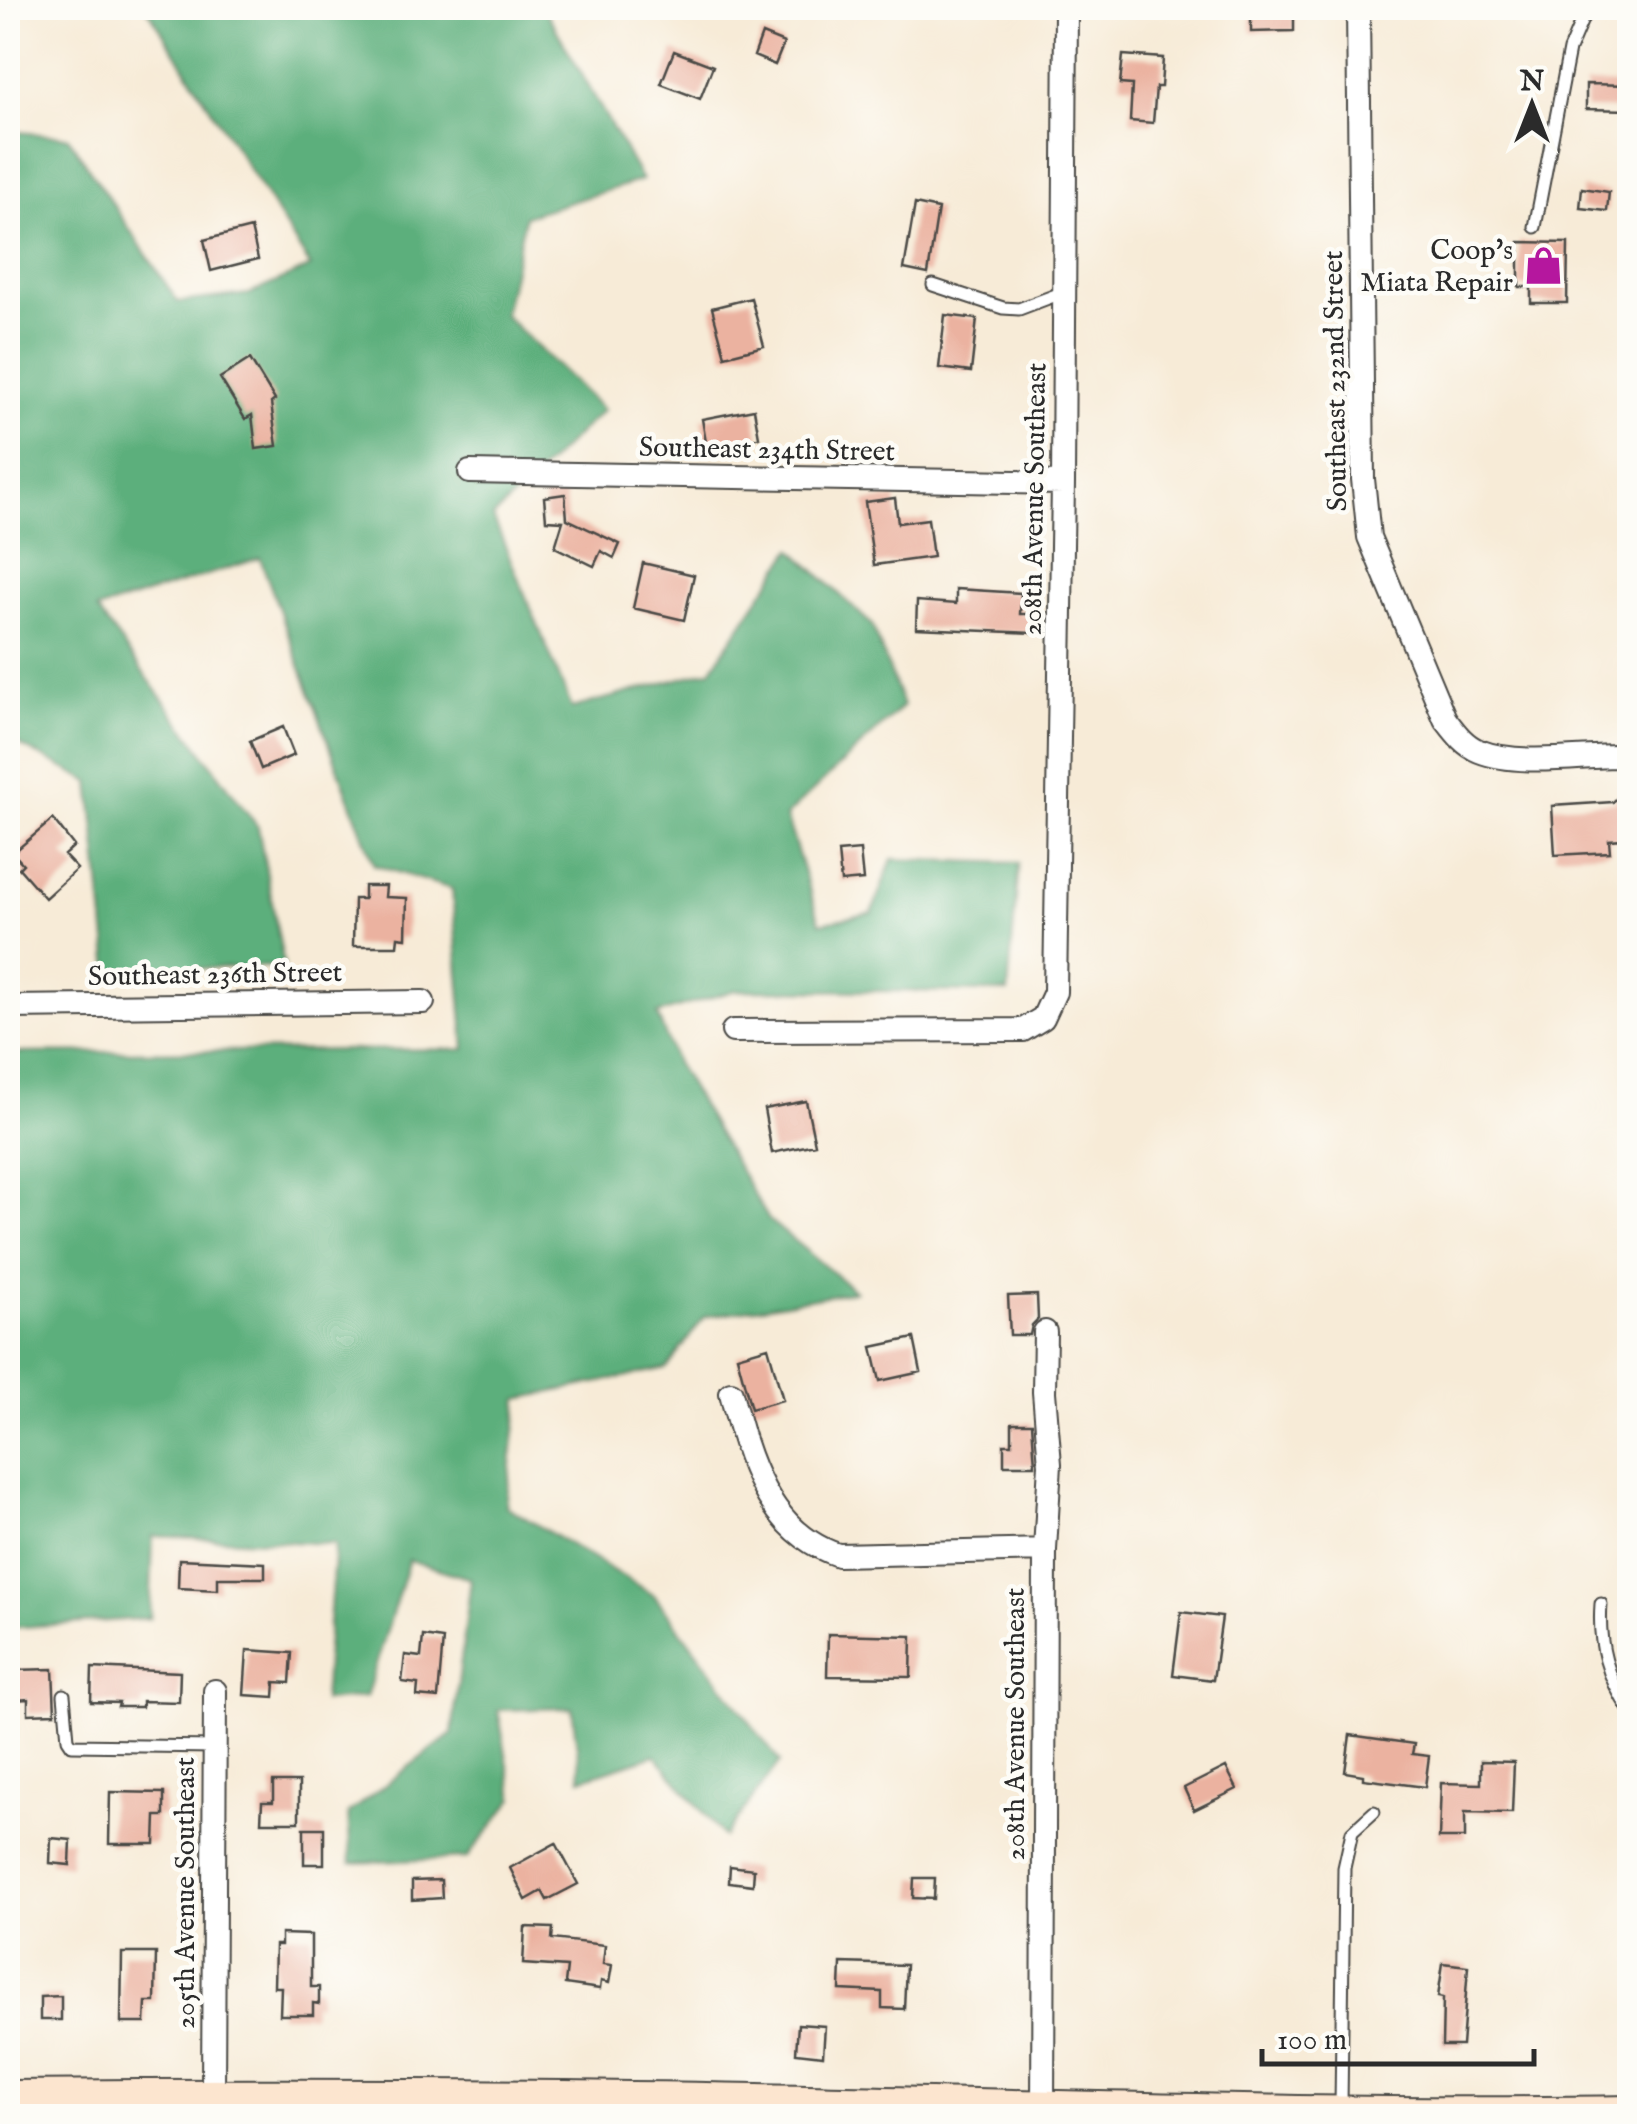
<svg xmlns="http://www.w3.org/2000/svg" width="1637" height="2124" font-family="'IM FELL English',serif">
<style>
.forest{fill:#5caf7c;stroke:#446d54;stroke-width:2.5}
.building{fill:#ebb2a0}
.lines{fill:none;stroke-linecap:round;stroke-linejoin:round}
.lane-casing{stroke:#4a4845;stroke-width:15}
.street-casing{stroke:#4a4845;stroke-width:26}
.secondary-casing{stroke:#4a4845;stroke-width:36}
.lane{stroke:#fff;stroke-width:11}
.street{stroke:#fff;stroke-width:22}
.secondary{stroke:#fce5cf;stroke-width:32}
.labels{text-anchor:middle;stroke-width:9;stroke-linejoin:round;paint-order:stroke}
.poi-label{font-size:28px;fill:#2b2b2b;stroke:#fdfcf7;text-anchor:end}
.street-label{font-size:28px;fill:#2b2b2b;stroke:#fdfcf7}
</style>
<rect width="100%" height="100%" fill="#fdfcf7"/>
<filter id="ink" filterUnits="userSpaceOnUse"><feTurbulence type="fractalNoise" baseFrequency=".01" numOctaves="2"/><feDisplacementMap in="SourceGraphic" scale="20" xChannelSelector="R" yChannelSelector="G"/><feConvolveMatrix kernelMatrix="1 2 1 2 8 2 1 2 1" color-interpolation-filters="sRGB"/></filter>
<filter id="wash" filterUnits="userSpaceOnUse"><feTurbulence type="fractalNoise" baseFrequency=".0048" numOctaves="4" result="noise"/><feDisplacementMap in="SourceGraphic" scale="40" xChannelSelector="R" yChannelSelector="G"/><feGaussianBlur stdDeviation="2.25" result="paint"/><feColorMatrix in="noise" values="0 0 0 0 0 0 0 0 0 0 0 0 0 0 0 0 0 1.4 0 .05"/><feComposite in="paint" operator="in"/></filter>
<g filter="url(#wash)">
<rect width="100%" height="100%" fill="#f7ebd7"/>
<path class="forest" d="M 147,8 L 544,8 L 642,180 L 525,216 L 504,315 L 603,410 L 493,517 L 572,708 L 711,670 L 792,549 L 872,625 L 903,706 L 786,816 L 820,923 L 872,913 L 892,859 L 1019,863 L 1008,992 L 736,990 L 657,1014 L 676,1063 L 769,1220 L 855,1291 L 704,1317 L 667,1368 L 519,1399 L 506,1506 L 655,1596 L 780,1762 L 724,1837 L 655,1755 L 581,1779 L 572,1708 L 498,1710 L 514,1798 L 467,1858 L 351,1863 L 348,1813 L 452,1734 L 471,1579 L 409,1560 L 366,1697 L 323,1701 L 335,1544 L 153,1536 L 150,1618 L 8,1628 L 8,1053 L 465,1049 L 452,889 L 374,865 L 260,558 L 97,610 L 258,827 L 284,966 L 109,971 L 90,782 L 16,743 L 8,729 L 8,131 L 68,137 L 178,302 L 249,294 L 311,267 Z"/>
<g id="blocks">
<path class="building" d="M 1251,8 L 1294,8 L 1294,31 L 1251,32 Z
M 762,34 L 784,43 L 775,65 L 754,56 Z
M 674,51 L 713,66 L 700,99 L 661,84 Z
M 1123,55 L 1163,58 L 1161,87 L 1156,87 L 1153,123 L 1130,121 L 1132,85 L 1120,84 Z
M 1586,84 L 1630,85 L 1630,110 L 1586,109 Z
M 1582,188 L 1609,192 L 1607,211 L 1580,208 Z
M 915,204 L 938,209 L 928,274 L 904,269 Z
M 251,228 L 258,259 L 211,271 L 204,240 Z
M 1519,242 L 1568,243 L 1567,303 L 1531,303 L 1531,287 L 1519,287 Z
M 751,298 L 764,346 L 725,356 L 712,308 Z
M 945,315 L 977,319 L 971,372 L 939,368 Z
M 250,359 L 275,400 L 271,403 L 277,446 L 256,449 L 252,415 L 245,419 L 220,378 Z
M 754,409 L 759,437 L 707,448 L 702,419 Z
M 565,494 L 567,519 L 620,544 L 614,558 L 601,551 L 594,566 L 555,547 L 563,521 L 546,520 L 544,497 Z
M 895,498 L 898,523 L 928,519 L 933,557 L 874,565 L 865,502 Z
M 643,563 L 694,575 L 684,620 L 633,608 Z
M 956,589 L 1021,593 L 1020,614 L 1034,614 L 1033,633 L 916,628 L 917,601 L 956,604 Z
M 283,727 L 294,755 L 261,769 L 250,741 Z
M 1630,784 L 1630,825 L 1622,832 L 1623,839 L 1609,840 L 1610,852 L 1555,855 L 1552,806 L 1613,802 Z
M 53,819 L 74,846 L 64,855 L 77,869 L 45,898 L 19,868 L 23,864 L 13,853 Z
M 860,850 L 863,880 L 841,882 L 838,852 Z
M 364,886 L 386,886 L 385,897 L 407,898 L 406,938 L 398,937 L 397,946 L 353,946 L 354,899 L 364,899 Z
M 806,1101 L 815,1144 L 772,1153 L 764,1109 Z
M 1037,1295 L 1038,1319 L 1032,1325 L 1030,1335 L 1010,1335 L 1008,1296 Z
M 914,1338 L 921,1372 L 880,1381 L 872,1347 Z
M 768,1347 L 783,1400 L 751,1409 L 737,1356 Z
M 1012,1423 L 1032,1423 L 1035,1465 L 1004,1465 L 1004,1444 L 1012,1444 Z
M 179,1559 L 265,1563 L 265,1578 L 218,1578 L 218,1590 L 178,1588 Z
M 1181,1612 L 1222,1617 L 1213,1680 L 1173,1675 Z
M 828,1634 L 912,1636 L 911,1677 L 827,1676 Z
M 423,1636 L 443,1639 L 438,1698 L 417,1696 L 418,1684 L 402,1682 L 405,1655 L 421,1657 Z
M 247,1650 L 292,1653 L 290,1683 L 275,1682 L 274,1697 L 244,1695 Z
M 92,1668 L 180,1672 L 179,1702 L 142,1701 L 142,1707 L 118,1707 L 119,1703 L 91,1702 Z
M 53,1669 L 55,1713 L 28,1714 L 28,1699 L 15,1700 L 14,1670 Z
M 1350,1735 L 1414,1744 L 1412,1754 L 1429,1756 L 1425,1787 L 1363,1779 L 1363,1775 L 1345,1772 Z
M 1481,1761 L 1514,1762 L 1512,1813 L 1465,1812 L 1465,1838 L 1439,1838 L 1441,1783 L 1481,1784 Z
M 1226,1767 L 1237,1789 L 1194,1810 L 1184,1788 Z
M 273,1782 L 299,1782 L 299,1822 L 261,1822 L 262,1802 L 273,1802 Z
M 110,1792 L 164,1793 L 164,1816 L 156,1816 L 155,1844 L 109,1844 Z
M 304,1828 L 324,1828 L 324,1864 L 304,1864 Z
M 51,1838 L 71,1840 L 70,1865 L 50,1863 Z
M 556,1843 L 578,1884 L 547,1900 L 542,1891 L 526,1900 L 510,1868 Z
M 730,1866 L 754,1869 L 753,1885 L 729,1882 Z
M 914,1878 L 935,1878 L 934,1899 L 913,1898 Z
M 441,1880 L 442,1898 L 412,1900 L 412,1881 Z
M 525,1927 L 553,1928 L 552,1939 L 605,1945 L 603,1964 L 612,1965 L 609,1983 L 601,1981 L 600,1989 L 565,1984 L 567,1967 L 523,1964 Z
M 281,1934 L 311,1935 L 311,1987 L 319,1987 L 319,2004 L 313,2003 L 313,2015 L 280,2015 L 281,1987 L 274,1987 L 275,1945 L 281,1945 Z
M 122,1953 L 156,1953 L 155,2002 L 146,2002 L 145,2023 L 121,2023 Z
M 841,1963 L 906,1965 L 904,2009 L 882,2008 L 882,1992 L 840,1990 Z
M 1443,1963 L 1468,1966 L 1462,2046 L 1442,2046 L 1443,1998 L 1438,1997 Z
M 61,1996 L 61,2020 L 40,2020 L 40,1997 Z
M 798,2024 L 825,2026 L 823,2056 L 796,2053 Z"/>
</g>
</g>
<g filter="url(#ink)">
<use href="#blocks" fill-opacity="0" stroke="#4a4845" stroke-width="2.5"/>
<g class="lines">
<defs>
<path id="lane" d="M 1535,227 L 1569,50 L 1587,8
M 933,285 L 1003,308 L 1019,309 L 1064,292
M 1601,1604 C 1598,1645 1607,1677 1630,1711
M 64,1695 L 68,1739 L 72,1745 L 215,1747
M 1341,2107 L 1344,1868 L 1352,1832 L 1374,1812"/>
<path id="street" d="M 1358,8 L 1363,479 L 1369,537 L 1445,719 C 1455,732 1464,745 1479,751 C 1516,766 1575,757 1614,756 L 1630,759
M 470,472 L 1063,483
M 8,1007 L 423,1002
M 733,1031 L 1023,1030 L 1043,1018 L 1055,992 L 1063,483 L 1066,8
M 731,1393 C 747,1457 768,1532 838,1555 L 1045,1550
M 213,2095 L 215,1691
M 1043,2116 L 1045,1550 L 1050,1464 L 1044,1392 L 1045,1332"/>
<path id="secondary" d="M 8,2097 C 257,2095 508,2095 757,2100 C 1048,2106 1339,2117 1630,2112"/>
</defs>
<use href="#lane" class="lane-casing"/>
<use href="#street" class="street-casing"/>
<use href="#secondary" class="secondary-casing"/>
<use href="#lane" class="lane"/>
<use href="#street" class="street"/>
<use href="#secondary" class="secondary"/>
</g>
</g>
<defs>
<symbol id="shop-bare" viewBox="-9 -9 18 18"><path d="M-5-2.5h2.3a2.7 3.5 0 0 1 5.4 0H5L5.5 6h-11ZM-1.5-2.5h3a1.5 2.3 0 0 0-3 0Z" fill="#b5179e" stroke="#fdfcf7" stroke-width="2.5" paint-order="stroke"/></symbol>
</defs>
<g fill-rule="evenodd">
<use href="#shop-bare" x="1516" y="238" width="55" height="55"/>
</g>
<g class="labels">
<g class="poi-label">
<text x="1513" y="259">Coop's<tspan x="1513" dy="32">Miata Repair</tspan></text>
</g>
<g class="street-label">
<text transform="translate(1334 381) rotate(-91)" y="10">Southeast 232nd Street</text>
<text transform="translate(767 448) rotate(1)" y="10">Southeast 234th Street</text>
<text transform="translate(1033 499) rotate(-89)" y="10">208th Avenue Southeast</text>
<text transform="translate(215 973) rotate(-1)" y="10">Southeast 236th Street</text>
<text transform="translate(1014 1724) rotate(-90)" y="10">208th Avenue Southeast</text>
<text transform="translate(184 1893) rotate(-90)" y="10">205th Avenue Southeast</text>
</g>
</g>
<rect width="1637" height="2124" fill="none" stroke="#fdfcf7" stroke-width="40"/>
<g transform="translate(1532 105)" stroke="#fdfcf7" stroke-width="8" paint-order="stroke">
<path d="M0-8L18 38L0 25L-18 38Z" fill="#2b2b2b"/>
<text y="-15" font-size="28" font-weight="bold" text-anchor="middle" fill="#2b2b2b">N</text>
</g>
<path d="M1262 2049v15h272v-15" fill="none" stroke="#2b2b2b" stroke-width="5"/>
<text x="1277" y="2049" font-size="30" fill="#2b2b2b" stroke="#fdfcf7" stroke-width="8" paint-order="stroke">100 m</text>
</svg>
